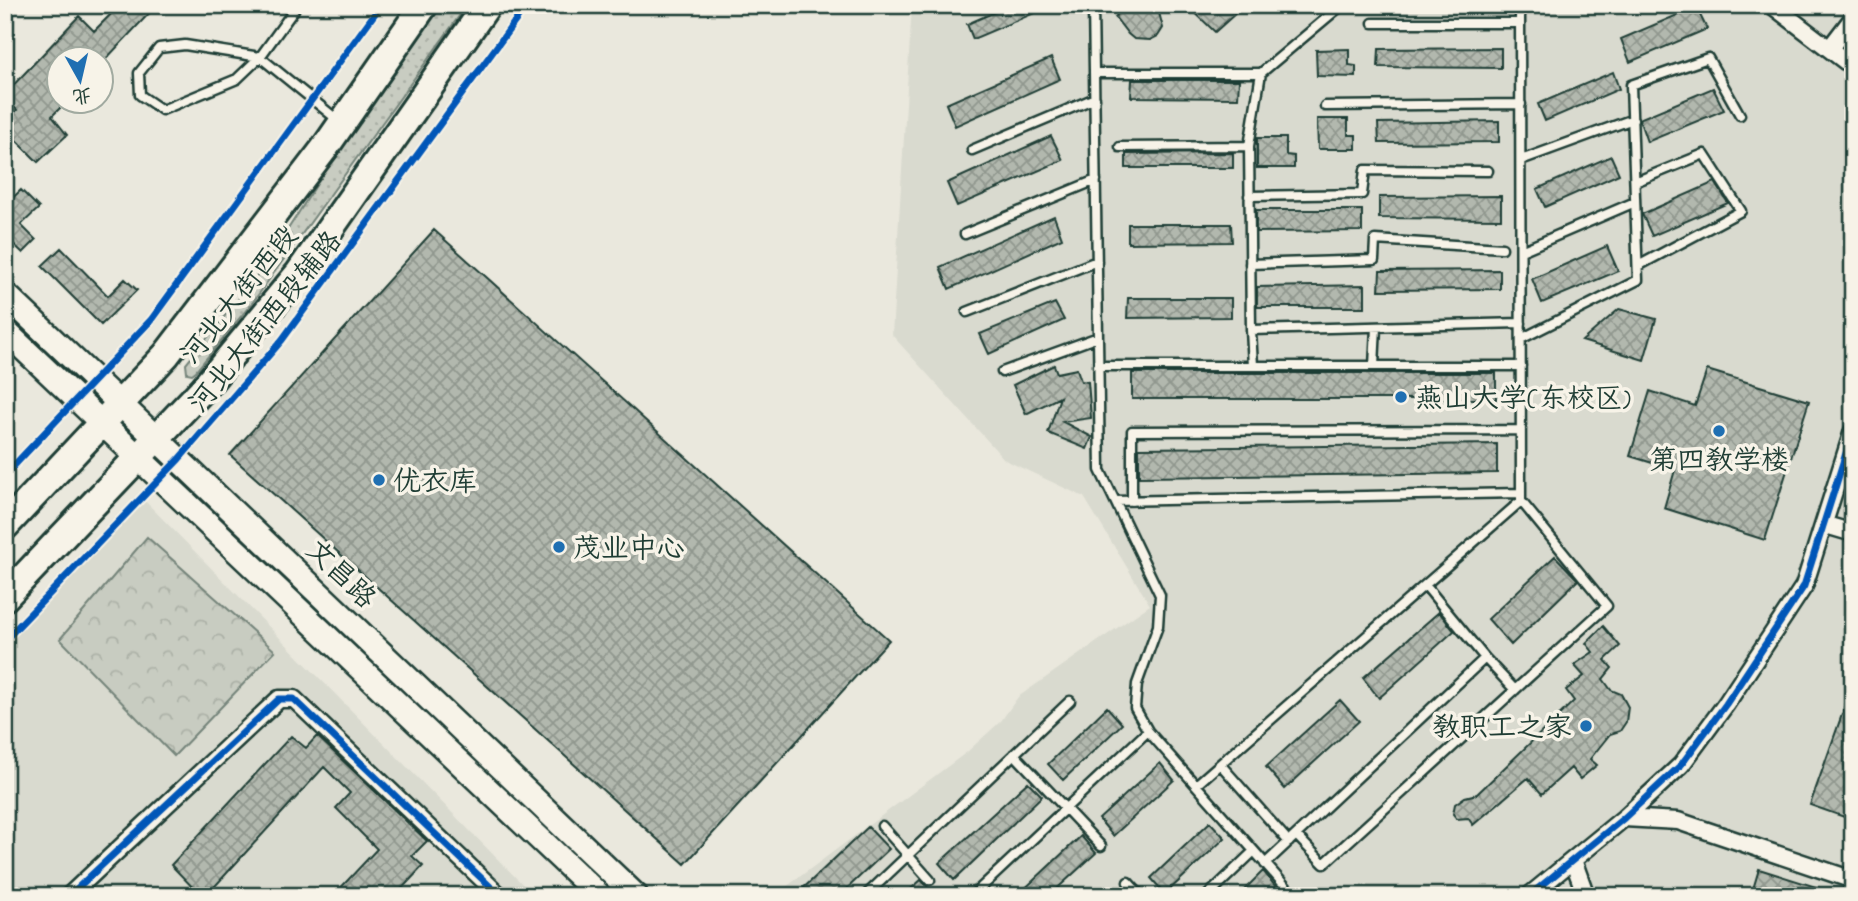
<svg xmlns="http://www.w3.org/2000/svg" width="1858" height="901" font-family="'Indie Flower','LXGW WenKai TC',sans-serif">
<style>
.built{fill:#d9dacf}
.green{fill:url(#green-dots);stroke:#74847a;stroke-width:2}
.forest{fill:url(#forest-crowns);stroke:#74847a;stroke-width:2}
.building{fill:url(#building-cross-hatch);stroke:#1f3d34;stroke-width:2}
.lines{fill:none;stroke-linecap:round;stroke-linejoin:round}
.service-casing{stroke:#1f3d34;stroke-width:13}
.minor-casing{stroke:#1f3d34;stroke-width:21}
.secondary-casing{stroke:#1f3d34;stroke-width:28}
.trunk-casing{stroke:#1f3d34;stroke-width:32}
.service{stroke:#f7f3e8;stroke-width:8}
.minor{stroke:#f7f3e8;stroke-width:16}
.secondary{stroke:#f7f3e8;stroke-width:23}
.trunk{stroke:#f7f3e8;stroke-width:26}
.cycleway-casing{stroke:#f7f3e8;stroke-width:11}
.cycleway{stroke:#0057b8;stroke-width:7}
.poi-dot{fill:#1f6fb2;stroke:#f7f3e8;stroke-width:2.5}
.labels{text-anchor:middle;stroke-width:7;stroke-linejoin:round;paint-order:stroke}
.street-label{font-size:28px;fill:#1f3d34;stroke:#f7f3e8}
.poi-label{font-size:28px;fill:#1f3d34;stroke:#f7f3e8;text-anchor:start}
</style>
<defs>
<pattern id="green-dots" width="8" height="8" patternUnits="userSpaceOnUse" patternTransform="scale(1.75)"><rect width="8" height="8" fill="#c8ccc1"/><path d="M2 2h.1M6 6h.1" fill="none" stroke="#abb0a6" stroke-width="1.8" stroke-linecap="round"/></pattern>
<pattern id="forest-crowns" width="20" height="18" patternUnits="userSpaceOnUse" patternTransform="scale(1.75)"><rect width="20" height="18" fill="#c8ccc1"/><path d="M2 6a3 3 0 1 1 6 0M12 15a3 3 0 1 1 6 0" fill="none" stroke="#abb0a6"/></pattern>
<pattern id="building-cross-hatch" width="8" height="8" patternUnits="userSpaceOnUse" patternTransform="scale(1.75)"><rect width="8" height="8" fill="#b2b8ae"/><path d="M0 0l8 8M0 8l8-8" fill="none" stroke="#90978e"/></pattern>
</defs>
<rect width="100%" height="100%" fill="#eae8dd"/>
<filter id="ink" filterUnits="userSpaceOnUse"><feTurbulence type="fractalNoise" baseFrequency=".0143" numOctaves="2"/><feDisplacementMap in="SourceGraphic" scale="14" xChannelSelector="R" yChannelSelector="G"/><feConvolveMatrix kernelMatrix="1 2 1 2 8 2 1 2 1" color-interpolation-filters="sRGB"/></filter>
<g filter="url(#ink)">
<path class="built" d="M 912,5 L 1853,5 L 1853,896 L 774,896 L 967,752 L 1001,721 L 1018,697 L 1150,605 L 1084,497 L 1005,460 L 892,335 Z
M 142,498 L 534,896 L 5,896 L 5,640 Z"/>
<path class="green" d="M 441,5 L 467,5 L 253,302 L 196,371 L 192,374 L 187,373 L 186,364 L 261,271 L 333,159 Z"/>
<path class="forest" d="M 147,537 L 275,651 L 174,756 L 60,639 Z"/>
<path class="building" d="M 120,5 L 157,5 L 105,60 L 60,60 L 60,108 L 52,116 L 67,135 L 38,162 L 5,129 L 5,120 L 17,110 L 5,99 L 5,94 L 79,16 L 94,31 Z
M 1011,5 L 1053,5 L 973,39 L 967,24 Z
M 1126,5 L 1157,5 L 1163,28 L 1158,36 L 1150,40 L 1134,39 L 1128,34 L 1115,17 Z
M 1187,5 L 1227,5 L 1235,14 L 1215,32 Z
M 1696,7 L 1707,29 L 1630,62 L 1621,39 Z
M 1501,48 L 1501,68 L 1378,67 L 1379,49 Z
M 1349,49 L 1349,65 L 1356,66 L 1356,77 L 1317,76 L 1316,50 Z
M 1051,58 L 1060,79 L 955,126 L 946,104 Z
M 1613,72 L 1619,89 L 1545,121 L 1538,104 Z
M 1132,80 L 1239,80 L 1238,98 L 1131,97 Z
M 1713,88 L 1724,110 L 1647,142 L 1639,119 Z
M 1317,119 L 1348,119 L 1348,135 L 1356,135 L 1356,149 L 1318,149 Z
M 1499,121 L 1499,142 L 1379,143 L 1378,123 Z
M 1051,136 L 1063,160 L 957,206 L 947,183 Z
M 1257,138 L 1286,138 L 1286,155 L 1294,156 L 1294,168 L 1257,168 Z
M 1233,153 L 1233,168 L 1126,168 L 1126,154 Z
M 1611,156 L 1619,174 L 1545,207 L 1537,189 Z
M 1715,182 L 1728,203 L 1652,236 L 1642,214 Z
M 21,190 L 39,208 L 21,225 L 36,240 L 23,253 L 5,236 L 5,205 Z
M 1501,196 L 1501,219 L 1379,218 L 1379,197 Z
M 1256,210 L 1362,210 L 1362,231 L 1256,232 Z
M 1054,216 L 1062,238 L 949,289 L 940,267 Z
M 1128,224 L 1231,224 L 1232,242 L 1128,243 Z
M 434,230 L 889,640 L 685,864 L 230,455 Z
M 1607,246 L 1618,271 L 1542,303 L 1532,279 Z
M 61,248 L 108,296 L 125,279 L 137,290 L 101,325 L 42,266 Z
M 1500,270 L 1500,289 L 1379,290 L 1380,271 Z
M 1365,285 L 1365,307 L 1257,307 L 1257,287 Z
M 1128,298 L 1231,298 L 1231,317 L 1127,318 Z
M 1055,303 L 1064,320 L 989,354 L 980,334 Z
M 1619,309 L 1656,319 L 1644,360 L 1582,341 Z
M 1054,365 L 1057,373 L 1077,369 L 1081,381 L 1088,382 L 1091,418 L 1063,422 L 1092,437 L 1087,449 L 1048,433 L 1060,397 L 1026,414 L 1013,385 Z
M 1707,370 L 1809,401 L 1765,540 L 1664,508 L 1675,470 L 1630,456 L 1650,391 L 1695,406 Z
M 1132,373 L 1496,373 L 1496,399 L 1132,399 Z
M 1497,444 L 1497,473 L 1139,477 L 1139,448 Z
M 1555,556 L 1578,580 L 1511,645 L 1488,619 Z
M 1439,612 L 1454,631 L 1379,698 L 1363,678 Z
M 1603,626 L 1620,646 L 1605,660 L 1612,668 L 1603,679 L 1611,690 L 1621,694 L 1628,707 L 1626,722 L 1620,731 L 1610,734 L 1590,759 L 1597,765 L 1580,779 L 1571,768 L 1542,794 L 1528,778 L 1473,825 L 1468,818 L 1457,819 L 1453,814 L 1455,804 L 1465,797 L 1477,794 L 1574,701 L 1566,690 L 1584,676 L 1574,665 L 1593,652 L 1586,643 Z
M 1851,689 L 1853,689 L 1853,820 L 1810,805 Z
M 1340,700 L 1359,721 L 1285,789 L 1266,767 Z
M 1107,707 L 1122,724 L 1063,780 L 1048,764 Z
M 291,736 L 306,748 L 317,736 L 427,841 L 412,856 L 423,866 L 395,896 L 333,896 L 377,849 L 336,808 L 350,793 L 324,767 L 206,896 L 201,896 L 171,865 Z
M 1160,763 L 1174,780 L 1113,836 L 1099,819 Z
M 1028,782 L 1042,796 L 954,880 L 939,863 Z
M 1210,822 L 1225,838 L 1165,894 L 1151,878 Z
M 868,827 L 889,849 L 839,896 L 795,896 Z
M 1081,836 L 1096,853 L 1049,896 L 1017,896 Z
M 1759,869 L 1835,893 L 1835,896 L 1751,896 Z
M 1263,871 L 1283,896 L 1238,896 Z
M 921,880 L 936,896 L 903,896 Z"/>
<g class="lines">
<defs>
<path id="service" d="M 1093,5 L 1100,470 L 1160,595 L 1158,626 L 1137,684 L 1135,708 L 1148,731 L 1294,896
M 1520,5 L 1521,501
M 294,10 L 260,57 L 237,79 L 162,110 L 140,95 L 139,73 L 159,48 L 185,45 L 260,57 L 339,121
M 1373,23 L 1520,23
M 1094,73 L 1261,73 L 1342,5
M 1325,106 L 1521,104
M 1249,146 L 1251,330
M 1120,147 L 1249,146 L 1261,73
M 972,150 L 1095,98
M 1521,160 L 1633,119
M 1635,182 L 1704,154 L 1741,211 L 1638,266
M 1249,196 L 1362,194 L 1365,170 L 1488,171
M 965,234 L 1096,180
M 1521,251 L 1635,202
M 1250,264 L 1374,260 L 1375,240 L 1502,248
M 967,312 L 1097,261
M 1521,339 L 1638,280 L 1631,85 L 1708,58 L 1740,115
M 1098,366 L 1521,366
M 1253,366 L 1251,330 L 1521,323
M 1374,366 L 1376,327
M 1002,372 L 1098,337
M 1115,501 L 1521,493
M 1132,501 L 1132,431 L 1521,430
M 1425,585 L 1485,658
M 1014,754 L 1101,846
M 1220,764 L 1289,842
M 1196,785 L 1521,501 L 1607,606 L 1324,864 L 1296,835
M 882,826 L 930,880
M 1265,864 L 1485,658 L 1515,690
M 1128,882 L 1141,896
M 865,896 L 1070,701
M 972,896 L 1148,731
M 1207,896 L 1254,851"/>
<path id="minor" d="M 1772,5 L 1853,67
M 1830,48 L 1853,18
M 1826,525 L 1853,533
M 1624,818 L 1678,821 L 1853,880
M 1573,860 L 1586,896
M 69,896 L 279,699 L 294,699 L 500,896
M 1529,896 L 1624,818 L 1681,765 L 1726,704 L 1804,586 L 1853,431"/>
<path id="secondary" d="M 5,294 L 636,896
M 5,331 L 600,896"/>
<path id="trunk" d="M 5,526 L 166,355 L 324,149 L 424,5
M 5,597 L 204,388 L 299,273 L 487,5"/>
</defs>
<use href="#service" class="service-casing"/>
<use href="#minor" class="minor-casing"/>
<use href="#secondary" class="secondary-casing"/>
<use href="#trunk" class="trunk-casing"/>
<use href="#service" class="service"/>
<use href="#minor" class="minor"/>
<use href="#secondary" class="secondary"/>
<use href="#trunk" class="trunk"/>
<defs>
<path id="cycleway" d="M 5,475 L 151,320 L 381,5
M 5,640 L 179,459 L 282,340 L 527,5
M 69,896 L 279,699 L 294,699 L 500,896
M 1529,896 L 1624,818 L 1681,765 L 1726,704 L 1804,586 L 1853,431"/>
</defs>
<use href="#cycleway" class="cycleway-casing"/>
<use href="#cycleway" class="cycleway"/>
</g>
</g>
<g class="poi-dot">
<circle cx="1401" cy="397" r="7"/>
<circle cx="1719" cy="431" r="7"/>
<circle cx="379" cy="480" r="7"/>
<circle cx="559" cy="547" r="7"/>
<circle cx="1586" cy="726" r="7"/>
</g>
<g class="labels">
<g class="street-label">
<text transform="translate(238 294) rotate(-51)" y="10">河北大街西段</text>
<text transform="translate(264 321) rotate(-51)" y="10">河北大街西段辅路</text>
<text transform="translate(342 573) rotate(44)" y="10">文昌路</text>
</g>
<g class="poi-label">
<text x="1415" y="407">燕山大学(东校区)</text>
<text x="1719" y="469" text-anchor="middle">第四教学楼</text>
<text x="393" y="490">优衣库</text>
<text x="573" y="557">茂业中心</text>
<text x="1572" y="736" text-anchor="end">教职工之家</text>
</g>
</g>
<rect width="1858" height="901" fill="none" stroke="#f7f3e8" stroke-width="28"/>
<rect x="14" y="14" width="1830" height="873" fill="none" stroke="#1f3d34" stroke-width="2.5" filter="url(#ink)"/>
<g transform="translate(80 80) rotate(172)"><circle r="33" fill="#f7f3e8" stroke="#a1aaa0" stroke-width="2"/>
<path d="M0-5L12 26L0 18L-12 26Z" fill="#1f6fb2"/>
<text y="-10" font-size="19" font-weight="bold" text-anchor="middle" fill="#1f3d34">北</text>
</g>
</svg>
